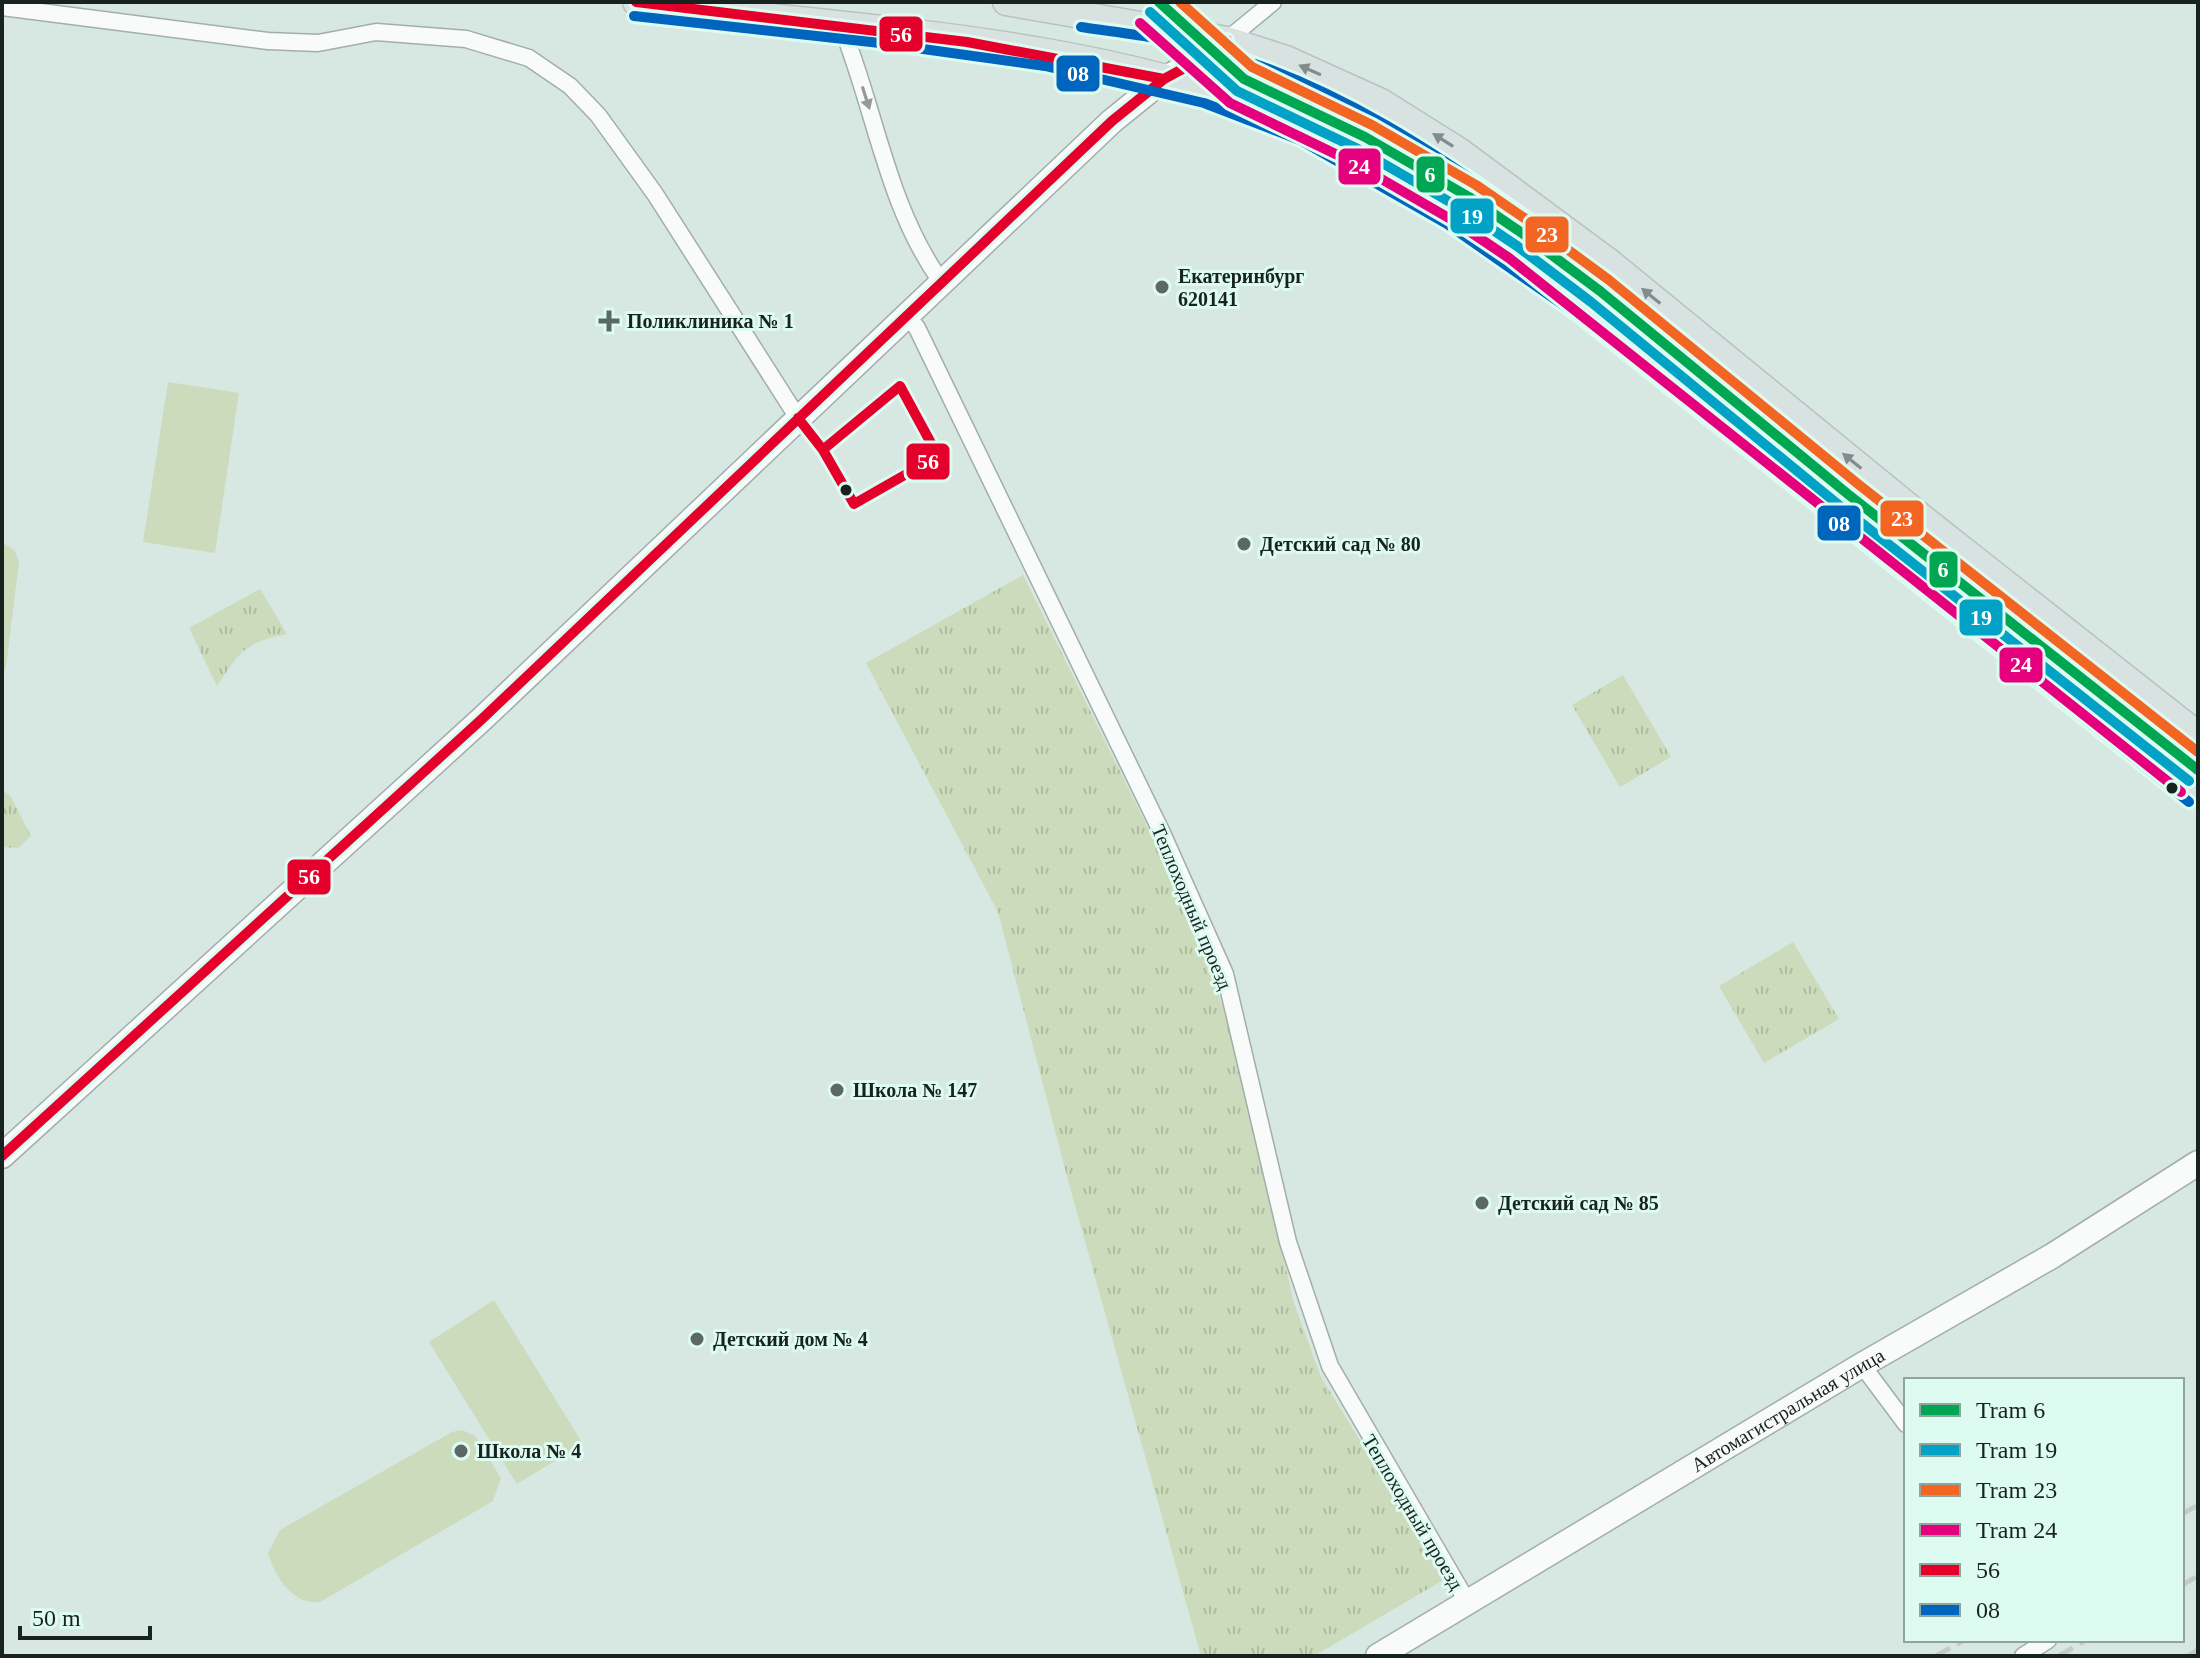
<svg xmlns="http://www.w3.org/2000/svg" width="2200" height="1658" font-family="Georgia,serif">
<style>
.park{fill:url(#park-tufts)}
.pitch{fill:#ccdbbb}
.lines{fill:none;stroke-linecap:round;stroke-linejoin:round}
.minor-casing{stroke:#a2aeaa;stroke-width:19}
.secondary-casing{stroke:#a2aeaa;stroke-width:27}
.primary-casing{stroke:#bac2c0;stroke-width:29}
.minor{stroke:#f9fbfb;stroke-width:16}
.secondary{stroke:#f9fbfb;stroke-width:24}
.primary{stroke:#d8e2e1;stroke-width:26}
.rail{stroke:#c6cbc9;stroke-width:5;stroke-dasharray:16 8;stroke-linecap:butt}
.bus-1-casing{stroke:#defbf2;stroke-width:16}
.bus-2-casing{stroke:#defbf2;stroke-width:16}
.bus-1{stroke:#e4002b;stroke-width:10}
.bus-2{stroke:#0065bd;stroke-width:10}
.tram-1-casing{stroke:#defbf2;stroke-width:16}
.tram-2-casing{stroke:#defbf2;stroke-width:16}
.tram-3-casing{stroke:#defbf2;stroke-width:16}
.tram-4-casing{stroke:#defbf2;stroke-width:16}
.tram-1{stroke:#00a651;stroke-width:10}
.tram-2{stroke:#01a2c5;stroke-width:10}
.tram-3{stroke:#f26522;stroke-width:10}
.tram-4{stroke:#e5007d;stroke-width:10}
.oneway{fill:#828c8a}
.oneway2{fill:#949a98}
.poi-dot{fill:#5b6864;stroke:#defbf2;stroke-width:3}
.bus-dot{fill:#182320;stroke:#defbf2;stroke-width:3}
.labels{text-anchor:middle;stroke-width:6;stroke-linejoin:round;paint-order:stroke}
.poi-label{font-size:20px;font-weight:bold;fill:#182320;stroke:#defbf2;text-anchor:start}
.street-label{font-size:20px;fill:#182320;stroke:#defbf2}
.line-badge{stroke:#defbf2;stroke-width:3}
.badge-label{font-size:22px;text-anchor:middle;font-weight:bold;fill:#fff}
</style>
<defs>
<pattern id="park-tufts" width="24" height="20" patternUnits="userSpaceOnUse" patternTransform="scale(2)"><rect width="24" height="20" fill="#ccdbbb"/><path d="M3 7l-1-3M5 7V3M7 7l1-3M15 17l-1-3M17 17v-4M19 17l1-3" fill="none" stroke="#aebca0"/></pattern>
</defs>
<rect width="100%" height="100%" fill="#d7e7e2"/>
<path class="park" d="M 1023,575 L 1195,923 L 1233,1038 L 1294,1303 L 1321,1377 L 1445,1579 L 1314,1656 L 1201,1656 L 1069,1184 L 998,912 L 866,663 Z
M 260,589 L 287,634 C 244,643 240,651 217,686 L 189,628 Z
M 1623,675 L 1671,757 L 1620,787 L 1572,705 Z
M 2,789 L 11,797 L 31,836 L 18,848 L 2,847 Z
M 1793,942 L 1839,1019 L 1764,1063 L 1719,986 Z"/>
<path class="pitch" d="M 168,382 L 239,393 L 215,553 L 143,542 Z
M 2,542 L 14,550 L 19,561 L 6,667 L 2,676 Z
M 494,1300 L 583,1444 L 517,1484 L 429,1342 Z
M 462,1430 L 475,1436 L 501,1478 L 493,1501 L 320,1602 C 294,1606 274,1576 268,1553 L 280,1530 L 452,1432 Z"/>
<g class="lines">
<defs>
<path id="minor" d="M 2,7 L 268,41 L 318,43 L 376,32 L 466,39 L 529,58 L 570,86 L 598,115 L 655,194 L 798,418
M 841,25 C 875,109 887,205 940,280
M 1227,40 L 1273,2
M 906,315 L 917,328 L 1162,833 L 1225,974 L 1288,1242 L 1330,1366 L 1468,1603
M 1862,1365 L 1906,1424
M 2023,1656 L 2048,1640"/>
<g id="secondary">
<path d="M 2,1156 L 482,719 L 1112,121 L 1164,79 L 1214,52 L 1227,40"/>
<path id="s1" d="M 1378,1656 L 1862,1365 L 2052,1256 L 2198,1163"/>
</g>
<path id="primary" d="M 636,2 C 848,29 1085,36 1284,117 C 1314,129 1342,147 1370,162 C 1447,205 1518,253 1588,305 L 2198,791
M 1006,2 L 1227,40 L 1286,59 L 1381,102 L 1459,151 L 1609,262 L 1930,524 L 2198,735"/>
</defs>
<use href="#minor" class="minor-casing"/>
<use href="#secondary" class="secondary-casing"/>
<use href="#primary" class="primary-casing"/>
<use href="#minor" class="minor"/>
<use href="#secondary" class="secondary"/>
<use href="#primary" class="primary"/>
<path class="rail" d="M 2182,1514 L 2198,1505
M 2182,1585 L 2198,1576
M 1936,1656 L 1964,1640
M 2059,1656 L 2086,1640
M 2188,1656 L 2198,1650"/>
<defs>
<path id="bus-1" d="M 636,2 L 967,42 L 1164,79
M 798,418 L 823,450 L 854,504 L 938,456 L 900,386 L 825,448
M 2,1156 L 482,719 L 1112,121 L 1164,79 L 1214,52 L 1227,40"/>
<path id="bus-2" d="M 634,16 L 880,43 L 1045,66 L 1204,103 L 1300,140 L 1447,224 L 1579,316 L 2189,802
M 1081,27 C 1123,33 1166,38 1207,49 C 1335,83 1443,157 1549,234"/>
</defs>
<use href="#bus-1" class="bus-1-casing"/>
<use href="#bus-2" class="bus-2-casing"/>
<use href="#bus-1" class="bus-1"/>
<use href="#bus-2" class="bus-2"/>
<defs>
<path id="tram-1" d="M 1159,2 L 1244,79 L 1365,137 L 1469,197 L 1525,235 L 1600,291 L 1849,495 L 2198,770"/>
<path id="tram-2" d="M 1150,12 L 1237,91 L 1358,149 L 1462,209 L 1517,246 L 1591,302 L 1840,506 L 2189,781"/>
<path id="tram-3" d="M 1180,2 L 1252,67 L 1372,125 L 1476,185 L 1533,224 L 1609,280 L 1858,484 L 2198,752"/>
<path id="tram-4" d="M 1140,23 L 1230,103 L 1352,162 L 1454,221 L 1509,258 L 2181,792"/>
</defs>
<use href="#tram-1" class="tram-1-casing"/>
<use href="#tram-2" class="tram-2-casing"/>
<use href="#tram-3" class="tram-3-casing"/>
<use href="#tram-4" class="tram-4-casing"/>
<use href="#tram-1" class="tram-1"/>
<use href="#tram-2" class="tram-2"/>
<use href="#tram-3" class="tram-3"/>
<use href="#tram-4" class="tram-4"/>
</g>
<defs><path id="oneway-solid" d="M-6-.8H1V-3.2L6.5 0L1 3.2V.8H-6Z" transform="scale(2)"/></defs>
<g class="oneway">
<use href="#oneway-solid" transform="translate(1310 70) rotate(-156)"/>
<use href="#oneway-solid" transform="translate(1443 140) rotate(-148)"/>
<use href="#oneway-solid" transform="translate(1651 296) rotate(-141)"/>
<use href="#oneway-solid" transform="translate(1852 461) rotate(-141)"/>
</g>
<use class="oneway2" href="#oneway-solid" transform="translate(866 98) rotate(72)"/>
<g class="poi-dot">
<circle cx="1162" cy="287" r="8"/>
<path d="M605 309h8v8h8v8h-8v8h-8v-8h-8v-8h8z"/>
<circle cx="1244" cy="544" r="8"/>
<circle cx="837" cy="1090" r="8"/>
<circle cx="1482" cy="1203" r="8"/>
<circle cx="697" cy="1339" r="8"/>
<circle cx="461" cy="1451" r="8"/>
</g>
<g class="bus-dot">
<circle cx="846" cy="490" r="7"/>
<circle cx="2172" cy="788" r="7"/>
</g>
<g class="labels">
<g class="poi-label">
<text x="1178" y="283">Екатеринбург<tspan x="1178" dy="23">620141</tspan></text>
<text x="627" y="328">Поликлиника № 1</text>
<text x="1260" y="551">Детский сад № 80</text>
<text x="853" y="1097">Школа № 147</text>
<text x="1498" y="1210">Детский сад № 85</text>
<text x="713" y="1346">Детский дом № 4</text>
<text x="477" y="1458">Школа № 4</text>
</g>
<g class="street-label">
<text transform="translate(1192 907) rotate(67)" y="7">Теплоходный проезд</text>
<text dy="7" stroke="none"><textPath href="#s1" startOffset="478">Автомагистральная улица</textPath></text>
<text transform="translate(1413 1512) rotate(59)" y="7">Теплоходный проезд</text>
</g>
</g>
<g class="line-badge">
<rect x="878" y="15" width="46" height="38" rx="8" fill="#e4002b"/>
<rect x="1055" y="54" width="46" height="39" rx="8" fill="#0065bd"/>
<rect x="1337" y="147" width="45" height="39" rx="8" fill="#e5007d"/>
<rect x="1415" y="155" width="31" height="39" rx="8" fill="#00a651"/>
<rect x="1449" y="197" width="46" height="38" rx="8" fill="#01a2c5"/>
<rect x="1524" y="215" width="46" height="39" rx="8" fill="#f26522"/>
<rect x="905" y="442" width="46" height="39" rx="8" fill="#e4002b"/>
<rect x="1879" y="499" width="46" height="39" rx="8" fill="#f26522"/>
<rect x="1816" y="504" width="46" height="38" rx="8" fill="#0065bd"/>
<rect x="1928" y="550" width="31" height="39" rx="8" fill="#00a651"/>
<rect x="1958" y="598" width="46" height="39" rx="8" fill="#01a2c5"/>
<rect x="1998" y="646" width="46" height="38" rx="8" fill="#e5007d"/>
<rect x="286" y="858" width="46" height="38" rx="8" fill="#e4002b"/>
</g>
<g class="badge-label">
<text x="901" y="42">56</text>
<text x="1078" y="81">08</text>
<text x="1359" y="174">24</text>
<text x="1430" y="182">6</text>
<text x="1472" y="224">19</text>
<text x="1547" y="242">23</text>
<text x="928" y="469">56</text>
<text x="1902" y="526">23</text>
<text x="1839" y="531">08</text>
<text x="1943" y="577">6</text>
<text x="1981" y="625">19</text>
<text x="2021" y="672">24</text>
<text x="309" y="884">56</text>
</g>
<rect width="2200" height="1658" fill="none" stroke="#182320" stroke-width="8"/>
<rect x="1904" y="1378" width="280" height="264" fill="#defbf2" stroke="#8fa59e" stroke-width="2"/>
<rect x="1920" y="1404" width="40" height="12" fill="#00a651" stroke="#8fa59e" stroke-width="2"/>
<text x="1976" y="1418" font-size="24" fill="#182320">Tram 6</text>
<rect x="1920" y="1444" width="40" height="12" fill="#01a2c5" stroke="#8fa59e" stroke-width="2"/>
<text x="1976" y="1458" font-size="24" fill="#182320">Tram 19</text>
<rect x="1920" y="1484" width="40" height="12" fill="#f26522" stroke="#8fa59e" stroke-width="2"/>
<text x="1976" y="1498" font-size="24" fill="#182320">Tram 23</text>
<rect x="1920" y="1524" width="40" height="12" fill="#e5007d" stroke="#8fa59e" stroke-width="2"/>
<text x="1976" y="1538" font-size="24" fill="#182320">Tram 24</text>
<rect x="1920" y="1564" width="40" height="12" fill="#e4002b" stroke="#8fa59e" stroke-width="2"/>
<text x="1976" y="1578" font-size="24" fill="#182320">56</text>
<rect x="1920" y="1604" width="40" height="12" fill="#0065bd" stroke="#8fa59e" stroke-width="2"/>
<text x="1976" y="1618" font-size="24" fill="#182320">08</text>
<path d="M20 1626v12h130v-12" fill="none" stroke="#182320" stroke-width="4"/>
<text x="32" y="1626" font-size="24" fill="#182320" stroke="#defbf2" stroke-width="6" paint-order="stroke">50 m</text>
</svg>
